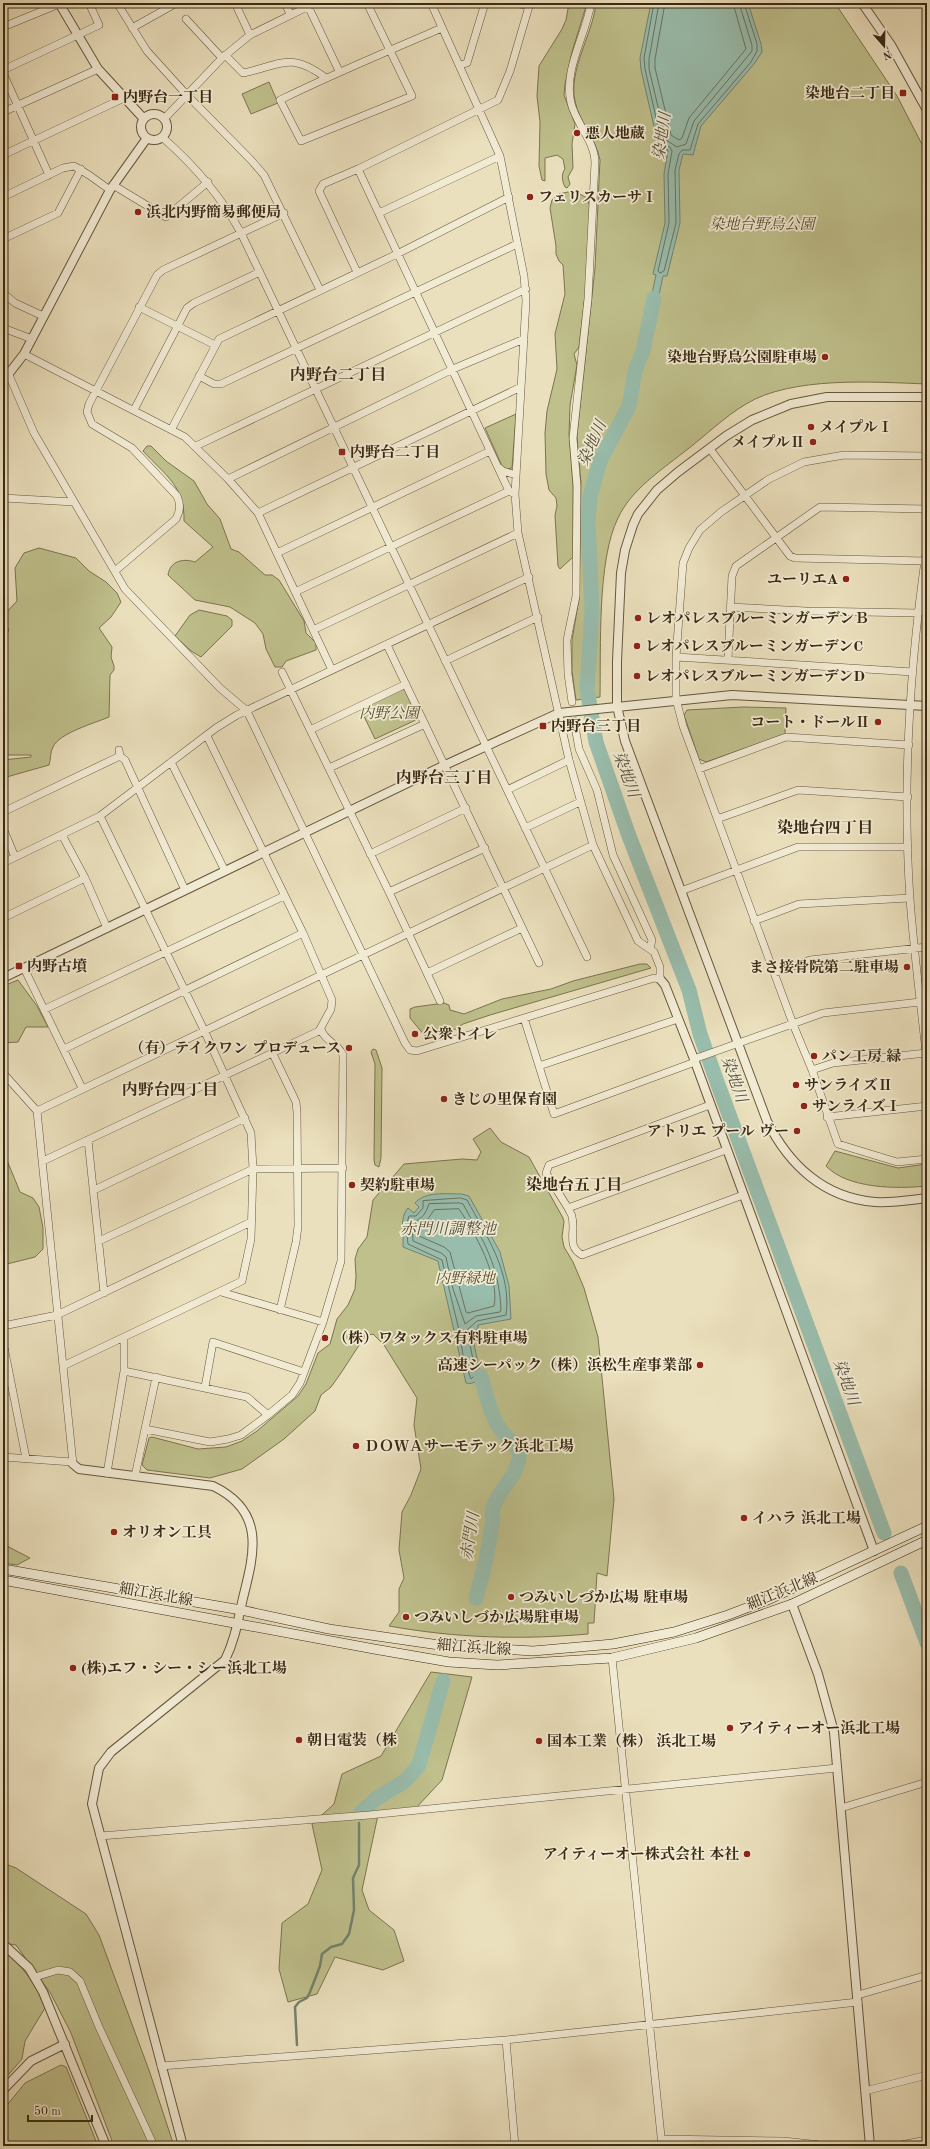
<svg xmlns="http://www.w3.org/2000/svg" width="930" height="2149" font-family="'Old Standard TT','Noto Serif JP',serif">
<style>
.green{fill:#bfc08c;stroke:#7c7450}
.water{fill:#99bdad;stroke:#73826f}
.lines{fill:none;stroke-linecap:round;stroke-linejoin:round}
.shore{stroke:#6a7360;stroke-width:1}
.stream{stroke:#73826f;stroke-width:2.5}
.river{stroke:#99bdad;stroke-width:15}
.minor-casing{stroke:#66573e;stroke-width:8}
.tertiary-casing{stroke:#66573e;stroke-width:10}
.secondary-casing{stroke:#3a2913;stroke-width:10}
.minor{stroke:#f2ebd4;stroke-width:7}
.tertiary{stroke:#f2ebd4;stroke-width:8}
.secondary{stroke:#f2ebd4;stroke-width:9}
.poi-dot{fill:#8f2418;stroke:#f2ebd4;stroke-width:1.5}
.labels{text-anchor:middle;stroke-width:3.5;stroke-linejoin:round;paint-order:stroke}
.poi-label{font-size:15px;font-weight:bold;fill:#3a2913;stroke:#f2ebd4;text-anchor:start}
.park-label{font-size:15px;font-style:italic;fill:#5b4f31;stroke:#f2ebd4}
.street-label{font-size:15px;fill:#3a2913;stroke:#f2ebd4}
.water-label{font-size:16px;font-style:italic;fill:#524e3a;stroke:#f2ebd4}
.neighbourhood-label{font-size:16px;font-weight:bold;fill:#3a2913;stroke:#f2ebd4}
</style>
<rect width="100%" height="100%" fill="#ebe0bd"/>
<filter id="stains"><feTurbulence type="fractalNoise" baseFrequency=".005" numOctaves="4"/><feColorMatrix values="0 0 0 0 .2 0 0 0 0 .09 0 0 0 0 .02 0 0 0 .5 -.17"/></filter>
<radialGradient id="worn" r=".72"><stop offset=".6" stop-color="#630" stop-opacity="0"/><stop offset="1" stop-color="#630" stop-opacity=".3"/></radialGradient>
<path class="green" d="M 569,3 L 587,3 L 572,52 L 565,84 L 564,95 L 575,124 L 572,144 L 573,168 L 568,177 L 570,184 L 567,188 L 565,187 C 562,181 561,174 565,169 L 563,159 L 557,155 L 545,158 L 545,181 L 542,180 L 539,166 L 540,122 L 537,96 L 539,66 L 562,29 L 566,20 Z
M 596,3 L 835,3 L 897,96 L 927,154 L 927,384 C 874,382 792,376 746,404 C 724,417 704,437 684,452 C 660,471 631,490 618,518 C 597,560 601,649 600,697 L 576,700 L 572,671 L 572,640 L 579,599 L 581,483 L 577,436 L 595,268 L 600,160 C 596,138 579,122 575,101 C 568,70 593,34 596,3 Z
M 269,82 L 278,103 L 251,114 L 242,94 Z
M 568,192 L 578,193 L 587,198 L 590,207 L 586,286 L 579,347 L 574,354 L 577,365 L 570,405 L 569,435 L 573,486 L 573,557 L 560,569 L 558,566 L 555,515 L 557,506 L 556,498 L 549,490 L 546,474 L 545,433 L 547,411 L 557,369 L 555,334 L 565,294 L 563,265 L 559,261 L 556,254 L 556,246 L 550,208 L 552,200 L 559,194 Z
M 516,414 L 512,468 L 507,469 L 502,466 L 485,428 Z
M 147,446 L 151,446 L 166,461 L 194,481 L 207,504 L 220,519 L 231,549 L 239,552 L 265,575 L 272,575 L 279,580 L 304,621 L 306,633 L 316,643 L 316,650 L 286,661 L 282,667 L 275,667 L 266,649 L 263,634 L 255,623 L 230,607 L 195,600 L 168,575 C 170,561 183,558 195,562 L 213,547 L 184,521 C 185,486 165,475 143,451 Z
M 39,548 L 76,558 L 89,571 L 106,582 L 117,593 L 121,602 L 111,617 L 99,628 L 112,647 L 111,657 L 114,666 L 114,670 L 110,675 L 109,717 C 95,723 59,733 53,747 C 50,752 51,759 49,765 L 3,778 L 3,760 L 31,757 L 31,755 L 3,755 L 3,633 L 9,631 L 3,616 L 17,601 L 15,568 L 24,553 Z
M 199,610 L 227,616 L 232,620 L 232,626 L 201,657 L 191,651 L 175,636 L 190,615 Z
M 404,688 L 418,719 L 375,739 L 360,708 Z
M 743,707 L 786,708 L 785,734 L 706,762 L 699,759 L 684,715 L 687,710 Z
M 640,964 L 647,964 L 651,968 L 490,1015 L 463,1024 L 456,1029 L 425,1036 L 410,1018 L 410,1009 L 415,1007 L 444,1003 L 449,1005 L 450,1010 L 464,1014 L 502,999 L 551,989 L 573,981 Z
M 18,980 L 37,1006 L 48,1027 L 26,1027 L 18,1042 L 3,1043 L 3,986 Z
M 373,1049 L 376,1050 L 382,1068 L 381,1158 L 379,1167 L 375,1165 L 374,1160 L 375,1064 L 371,1052 Z
M 490,1128 L 501,1142 L 529,1157 L 563,1218 L 564,1222 L 562,1237 L 564,1247 L 573,1262 L 584,1288 L 598,1337 L 614,1499 L 607,1576 L 597,1573 L 594,1623 L 588,1623 L 588,1634 C 521,1640 456,1638 389,1626 L 399,1612 L 399,1589 L 404,1578 L 399,1550 L 402,1512 L 411,1495 L 421,1469 L 414,1425 L 417,1398 L 384,1345 L 373,1334 L 365,1336 L 341,1373 L 331,1387 L 321,1395 L 315,1411 L 284,1439 L 242,1469 L 210,1478 L 147,1470 L 142,1465 L 149,1438 L 152,1437 L 198,1449 L 226,1447 L 242,1441 L 257,1431 L 298,1396 L 306,1384 L 318,1353 L 330,1344 L 337,1319 L 348,1305 L 355,1289 L 356,1276 L 355,1259 L 358,1249 L 367,1237 L 373,1200 L 404,1164 L 462,1159 L 477,1160 L 481,1152 L 473,1139 Z
M 3,1134 L 6,1140 L 4,1153 L 20,1192 L 33,1198 L 39,1207 L 43,1228 L 43,1249 L 35,1257 L 3,1265 Z
M 835,1151 L 898,1168 L 927,1164 L 927,1186 C 897,1189 848,1189 826,1166 Z
M 3,1544 L 30,1558 L 17,1565 L 3,1563 Z
M 431,1672 L 472,1677 L 442,1780 L 415,1809 L 378,1815 L 362,1890 L 369,1910 L 394,1930 L 404,1961 L 383,1970 L 335,1957 L 317,1994 L 288,2002 L 279,1969 L 282,1923 L 308,1904 L 322,1870 L 312,1824 L 334,1804 L 342,1774 L 381,1756 Z
M 3,1863 L 16,1868 L 86,1914 L 99,1935 L 150,2073 L 174,2146 L 114,2146 L 71,2033 L 51,1994 L 16,1945 L 3,1943 Z
M 3,1951 C 23,1966 36,1984 45,2008 L 25,2041 L 22,2059 L 3,2081 Z
M 61,2065 L 66,2067 L 98,2146 L 3,2146 L 3,2110 L 25,2083 Z"/>
<path class="water" d="M 651,3 L 748,3 L 761,44 L 762,52 L 754,64 L 701,126 L 693,155 L 683,154 L 679,170 L 680,223 L 667,276 L 663,276 L 654,319 L 647,317 L 656,275 L 653,274 L 665,223 L 664,174 L 668,150 L 659,148 L 641,70 L 640,58 Z
M 462,1194 L 469,1196 L 500,1252 L 509,1286 L 511,1319 L 478,1325 L 478,1329 L 471,1331 L 481,1376 C 476,1381 473,1385 466,1383 L 438,1261 L 403,1247 C 404,1233 399,1218 408,1208 L 414,1213 L 419,1207 L 415,1203 C 425,1191 447,1194 462,1194 Z"/>
<g class="lines">
<path class="shore" d="M 654,3 L 644,58 L 645,69 L 662,144 L 670,147 L 672,151 L 668,174 L 669,223 L 658,271 L 660,273 L 664,271 L 676,223 L 675,170 L 679,154 L 682,150 L 690,150 L 698,124 L 751,62 L 757,51 L 757,44 L 744,3
M 659,3 L 649,59 L 649,69 L 666,140 L 677,147 L 686,144 L 694,121 L 752,51 L 752,45 L 739,3
M 665,3 L 655,59 L 655,68 L 671,135 L 679,140 L 682,138 L 689,118 L 746,49 L 733,3
M 461,1198 L 467,1200 C 486,1235 512,1273 506,1315 L 477,1321 L 467,1330 L 476,1374 L 471,1379 L 464,1360 L 458,1326 L 442,1260 L 408,1244 L 406,1226 L 409,1216 L 416,1216 L 423,1208 L 423,1201 Z
M 460,1203 L 463,1204 C 484,1242 499,1265 501,1310 L 500,1312 L 476,1316 L 465,1324 L 452,1286 L 446,1257 L 441,1253 L 413,1241 L 412,1222 C 422,1220 426,1213 429,1204 Z
M 459,1209 C 475,1233 500,1277 494,1306 L 468,1313 L 466,1312 L 450,1252 L 444,1247 L 419,1236 L 419,1227 L 426,1222 L 434,1210 Z"/>
<path class="stream" d="M 297,2045 L 295,2007 L 299,2002 L 307,1998 L 310,1992 L 320,1966 L 322,1954 L 331,1947 L 342,1944 L 349,1934 L 354,1910 L 353,1878 L 359,1865 L 359,1823"/>
<path class="river" d="M 654,298 L 643,351 L 635,371 L 629,406 L 600,461 L 590,497 L 588,520 L 592,610 L 587,689 L 596,742 L 629,836 L 689,990 L 700,1034 L 717,1082 L 884,1533
M 901,1573 L 927,1643
M 476,1598 L 486,1560 L 493,1519 C 486,1501 518,1479 519,1457 C 520,1447 506,1438 501,1430 C 490,1415 486,1394 481,1376
M 360,1813 L 377,1798 L 405,1781 L 419,1765 L 443,1681"/>
<defs>
<path id="minor" d="M 117,3 L 147,51 L 186,94 L 251,160 L 264,175 L 320,290
M 235,3 L 250,35
M 285,3 L 290,14
M 367,3 L 412,96 L 301,141 L 280,100 C 333,74 388,51 442,28
M 515,3 L 529,6
M 923,3 L 927,8
M 308,6 L 339,71
M 186,19 L 222,58
M 3,27 L 59,4
M 132,28 L 173,5 L 171,3
M 225,55 L 243,73 C 281,65 290,51 326,78
M 460,65 L 467,63 L 485,3
M 3,70 L 99,25 L 89,3
M 3,73 L 49,175
M 3,112 L 98,69
M 164,119 L 222,58 L 250,35 L 315,3
M 162,137 C 194,165 221,196 241,233 L 587,957
M 3,155 L 124,98
M 113,185 L 166,217 L 208,182
M 3,197 L 63,168 L 74,166 L 89,175 L 110,190
M 379,213 L 500,156
M 3,239 L 58,213 L 81,169
M 357,272 L 319,191 L 323,184 L 358,169
M 3,293 L 15,303 L 43,316
M 139,307 L 215,345
M 3,328 L 32,339
M 24,354 L 185,437 L 228,479 L 258,513 L 332,670
M 9,375 L 34,433 L 125,589 L 220,688 L 247,711 L 405,1043 L 410,1050 L 417,1051 L 654,978 L 660,979 L 660,967 L 654,952 L 638,941 L 593,845 L 569,760 L 518,533 L 515,494 L 526,301 L 524,276 L 500,156 L 431,3
M 199,376 L 214,384 L 221,384 L 517,244
M 134,410 L 187,308 L 194,303 L 260,272
M 171,430 L 219,339 L 397,254 L 509,197
M 196,446 L 526,289
M 710,449 L 790,556 L 795,558 L 925,561
M 927,456 L 844,455 L 804,462 L 769,479 L 721,512 L 700,530 L 689,548 L 683,563 L 676,657 L 676,699 L 683,726 L 793,1024 L 812,1070 L 838,1144 L 897,1162 L 927,1159
M 498,467 L 503,471 L 516,475
M 228,479 L 453,369 L 524,339
M 515,494 L 509,491 L 358,169 L 498,100 L 510,71 L 530,3
M 3,498 L 74,502
M 258,513 L 521,387
M 927,546 C 910,662 902,781 910,899 C 914,953 921,1007 927,1061
M 277,553 L 490,451
M 115,571 L 176,519 C 180,511 181,505 177,496 L 132,448 L 92,424 L 87,412 L 89,404 L 157,275 L 163,270 L 284,213
M 295,592 L 509,491
M 730,607 L 806,611 L 919,613
M 315,629 L 518,533
M 387,645 L 539,963
M 676,657 L 913,672
M 728,659 L 732,576 L 736,566 L 820,507 L 927,509
M 445,661 L 538,617
M 282,672 L 389,892 L 440,1001
M 572,702 L 568,674 L 567,640 L 576,596 L 577,486 L 573,438 L 588,299 L 595,163 C 595,141 576,124 571,103 C 563,70 586,35 591,3
M 574,721 L 579,749 L 597,790 L 613,855 L 652,940 L 650,949
M 310,730 L 406,684
M 119,750 L 120,756 L 125,760 L 185,890
M 171,762 L 225,871
M 329,768 L 425,724
M 699,769 L 786,737 L 909,745
M 507,790 L 569,760
M 3,812 L 120,756
M 717,819 L 798,790 L 908,797
M 3,828 L 15,857
M 525,828 L 580,802
M 62,835 L 85,878 L 107,928
M 370,854 L 466,808
M 3,863 L 100,816 L 216,728 L 237,715 L 529,577
M 681,891 L 798,847 L 908,847
M 389,892 L 485,848
M 3,918 L 85,878
M 754,921 L 799,904 L 910,898
M 24,968 L 82,1088
M 427,973 L 522,928
M 774,973 L 810,960 L 927,947
M 45,1009 L 284,896
M 524,1018 L 554,1114 L 695,1062
M 64,1049 L 303,933
M 272,1052 L 296,1102 L 297,1112 L 298,1226 L 296,1242 L 280,1310
M 694,1059 L 823,1013 L 920,1002
M 539,1066 L 678,1019
M 812,1070 L 833,1063 L 926,1053
M 3,1073 L 37,1111 L 73,1464
M 710,1105 L 549,1165 L 546,1173 L 568,1208 L 726,1150
M 37,1111 L 593,845
M 827,1117 L 927,1106
M 88,1140 L 104,1293
M 43,1161 L 319,1031 L 331,1009 L 332,1000 L 303,933 L 207,736
M 94,1190 L 245,1118
M 568,1208 C 569,1211 572,1214 572,1217 C 576,1231 566,1246 582,1255 L 743,1195
M 99,1241 L 253,1169 L 343,1168
M 221,1292 L 323,1322
M 3,1326 L 57,1315 L 251,1222
M 3,1342 L 26,1458
M 63,1366 L 242,1281 L 251,1239 L 253,1169 L 251,1133 L 204,1030 L 100,816
M 124,1371 L 247,1397 L 268,1415
M 205,1387 L 213,1342 L 304,1372
M 145,1429 L 210,1442 L 228,1439 L 241,1435 L 268,1415 L 292,1395 L 300,1383 L 323,1322 L 341,1261 L 343,1055 C 339,1044 324,1041 321,1029
M 3,1457 L 72,1462
M 107,1473 L 124,1371 L 124,1338
M 135,1476 L 156,1377
M 612,1658 L 662,2146
M 841,1808 L 927,1782
M 100,1836 L 369,1815 L 837,1768
M 35,1977 L 58,1970 L 70,1972 L 80,1981 L 99,2027 L 154,2146
M 858,1995 L 927,1975
M 506,2040 L 515,2146
M 161,2066 L 506,2040 L 858,2002
M 865,2091 L 927,2075
M 662,2139 L 783,2141 L 830,2146
M 895,2146 L 927,2140"/>
<path id="tertiary" d="M 59,3 L 98,69 L 144,119
M 862,3 L 891,45 L 927,110
M141 127a13 13 0 1 1 26 0a13 13 0 1 1-26 0Z
M 3,381 L 24,354 L 110,190 L 147,138
M 927,397 L 827,397 L 791,404 L 752,420 L 726,436 L 678,472 L 657,490 L 638,514 L 633,525 L 625,550 L 621,573 L 617,661 L 617,706 L 625,741 L 767,1121 C 789,1165 824,1198 875,1202 C 892,1203 910,1200 927,1198
M 3,978 L 445,765 L 559,713 L 732,695 L 927,706
M 660,979 L 665,985 L 694,1059 L 874,1551
M 73,1464 L 79,1469 L 213,1486 C 265,1511 255,1551 243,1598 C 238,1620 235,1640 225,1660 L 111,1752 L 99,1768 L 92,1804 L 183,2146
M 792,1604 L 818,1674 L 834,1732 L 870,2146
M 3,1944 L 29,1968 L 43,1992 L 106,2146
M 3,2090 L 31,2061 L 65,2044"/>
<path id="secondary" d="M 3,1569 L 241,1610 L 329,1629 L 446,1646 L 533,1651 L 613,1644 L 674,1632 L 728,1615 L 770,1599 L 927,1526
M 3,1580 L 374,1649 L 449,1662 L 497,1665 L 612,1658 L 696,1638 L 792,1604 L 927,1540"/>
</defs>
<use href="#minor" class="minor-casing"/>
<use href="#tertiary" class="tertiary-casing"/>
<use href="#secondary" class="secondary-casing"/>
<use href="#minor" class="minor"/>
<use href="#tertiary" class="tertiary"/>
<use href="#secondary" class="secondary"/>
</g>
<g class="poi-dot">
<rect x="899" y="89" width="8" height="8" rx="2"/>
<rect x="111" y="93" width="8" height="8" rx="2"/>
<circle cx="577" cy="133" r="4"/>
<circle cx="530" cy="197" r="4"/>
<circle cx="138" cy="212" r="4"/>
<circle cx="825" cy="357" r="4"/>
<circle cx="811" cy="427" r="4"/>
<circle cx="813" cy="442" r="4"/>
<rect x="338" y="448" width="8" height="8" rx="2"/>
<circle cx="846" cy="579" r="4"/>
<circle cx="638" cy="618" r="4"/>
<circle cx="637" cy="646" r="4"/>
<circle cx="637" cy="676" r="4"/>
<circle cx="878" cy="722" r="4"/>
<rect x="539" y="722" width="8" height="8" rx="2"/>
<rect x="15" y="962" width="8" height="8" rx="2"/>
<circle cx="907" cy="967" r="4"/>
<circle cx="415" cy="1034" r="4"/>
<circle cx="349" cy="1048" r="4"/>
<circle cx="814" cy="1056" r="4"/>
<circle cx="796" cy="1085" r="4"/>
<circle cx="444" cy="1099" r="4"/>
<circle cx="804" cy="1106" r="4"/>
<circle cx="797" cy="1131" r="4"/>
<circle cx="352" cy="1185" r="4"/>
<circle cx="325" cy="1338" r="4"/>
<circle cx="700" cy="1365" r="4"/>
<circle cx="356" cy="1446" r="4"/>
<circle cx="744" cy="1518" r="4"/>
<circle cx="114" cy="1532" r="4"/>
<circle cx="511" cy="1597" r="4"/>
<circle cx="406" cy="1617" r="4"/>
<circle cx="73" cy="1668" r="4"/>
<circle cx="730" cy="1728" r="4"/>
<circle cx="299" cy="1740" r="4"/>
<circle cx="539" cy="1741" r="4"/>
<circle cx="747" cy="1854" r="4"/>
</g>
<g class="labels">
<g class="poi-label">
<text x="895" y="98" text-anchor="end">染地台二丁目</text>
<text x="123" y="102">内野台一丁目</text>
<text x="585" y="138">悪人地蔵</text>
<text x="538" y="202">フェリスカーサⅠ</text>
<text x="146" y="217">浜北内野簡易郵便局</text>
<text x="817" y="362" text-anchor="end">染地台野鳥公園駐車場</text>
<text x="819" y="432">メイプルⅠ</text>
<text x="805" y="447" text-anchor="end">メイプルⅡ</text>
<text x="350" y="457">内野台二丁目</text>
<text x="838" y="584" text-anchor="end">ユーリエA</text>
<text x="646" y="623">レオパレスブルーミンガーデンＢ</text>
<text x="645" y="651">レオパレスブルーミンガーデンC</text>
<text x="645" y="681">レオパレスブルーミンガーデンD</text>
<text x="870" y="727" text-anchor="end">コート・ドールⅡ</text>
<text x="551" y="731">内野台三丁目</text>
<text x="27" y="971">内野古墳</text>
<text x="899" y="972" text-anchor="end">まさ接骨院第二駐車場</text>
<text x="423" y="1039">公衆トイレ</text>
<text x="341" y="1053" text-anchor="end">（有）テイクワン プロデュース</text>
<text x="822" y="1061">パン工房 緑</text>
<text x="804" y="1090">サンライズⅡ</text>
<text x="452" y="1104">きじの里保育園</text>
<text x="812" y="1111">サンライズⅠ</text>
<text x="789" y="1136" text-anchor="end">アトリエ プール ヴー</text>
<text x="360" y="1190">契約駐車場</text>
<text x="333" y="1343">（株）ワタックス有料駐車場</text>
<text x="692" y="1370" text-anchor="end">高速シーパック（株）浜松生産事業部</text>
<text x="364" y="1451">ＤＯＷＡサーモテック浜北工場</text>
<text x="752" y="1523">イハラ 浜北工場</text>
<text x="122" y="1537">オリオン工具</text>
<text x="519" y="1602">つみいしづか広場 駐車場</text>
<text x="414" y="1622">つみいしづか広場駐車場</text>
<text x="81" y="1673">(株)エフ・シー・シー浜北工場</text>
<text x="738" y="1733">アイティーオー浜北工場</text>
<text x="307" y="1745">朝日電装（株</text>
<text x="547" y="1746">国本工業（株） 浜北工場</text>
<text x="739" y="1859" text-anchor="end">アイティーオー株式会社 本社</text>
</g>
<g class="park-label">
<text x="762" y="229">染地台野鳥公園</text>
<text x="389" y="718">内野公園</text>
<text x="465" y="1283">内野緑地</text>
</g>
<g class="street-label">
<text transform="translate(782 1591) rotate(-22)" y="5">細江浜北線</text>
<text transform="translate(156 1594) rotate(10)" y="5">細江浜北線</text>
<text transform="translate(474 1647) rotate(4)" y="5">細江浜北線</text>
</g>
<g class="water-label">
<text transform="translate(661 136) rotate(-82)" y="6">染地川</text>
<text transform="translate(591 443) rotate(-66)" y="6">染地川</text>
<text transform="translate(627 774) rotate(70)" y="6">染地川</text>
<text transform="translate(735 1079) rotate(70)" y="6">染地川</text>
<text x="448" y="1234">赤門川調整池</text>
<text transform="translate(847 1382) rotate(70)" y="6">染地川</text>
<text transform="translate(469 1536) rotate(-81)" y="6">赤門川</text>
</g>
<g class="neighbourhood-label">
<text x="338" y="380">内野台二丁目</text>
<text x="444" y="783">内野台三丁目</text>
<text x="825" y="833">染地台四丁目</text>
<text x="170" y="1095">内野台四丁目</text>
<text x="574" y="1190">染地台五丁目</text>
</g>
</g>
<rect width="930" height="2149" fill="none" stroke="#ebe0bd" stroke-width="16"/>
<rect x="4" y="4" width="922" height="2141" fill="none" stroke="#3a2913" stroke-width="2"/>
<rect x="8" y="8" width="914" height="2133" fill="none" stroke="#3a2913"/>
<g transform="translate(884 46) rotate(160)" stroke="#f2ebd4" stroke-width="3" paint-order="stroke">
<path d="M0-3L7 15L0 10L-7 15Z" fill="#3a2913"/>
<text y="-6" font-size="11" font-weight="bold" text-anchor="middle" fill="#3a2913">N</text>
</g>
<path d="M28 2115v6h64v-6" fill="none" stroke="#3a2913" stroke-width="2"/>
<text x="34" y="2115" font-size="12" fill="#3a2913" stroke="#f2ebd4" stroke-width="3" paint-order="stroke">50 m</text>
<rect width="100%" height="100%" filter="url(#stains)"/>
<rect width="100%" height="100%" fill="url(#worn)"/>
</svg>
